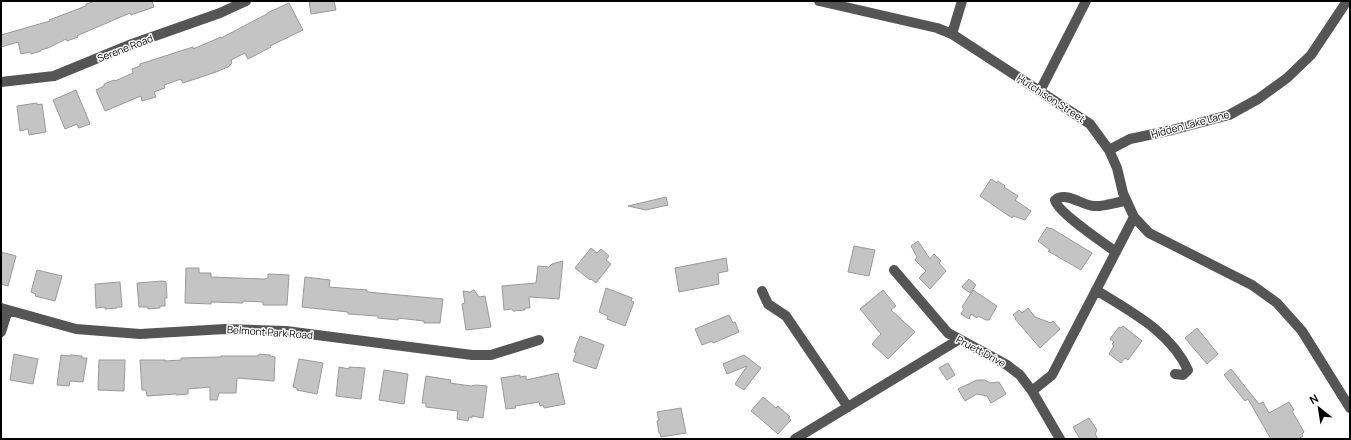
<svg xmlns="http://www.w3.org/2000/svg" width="1351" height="440" font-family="Manrope,sans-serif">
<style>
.building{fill:#c4c4c4;stroke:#999}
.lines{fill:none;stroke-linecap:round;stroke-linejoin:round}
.minor{stroke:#555;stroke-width:10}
.labels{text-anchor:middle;stroke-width:3;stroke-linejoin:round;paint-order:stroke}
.street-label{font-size:10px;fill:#000;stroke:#fff}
</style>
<rect width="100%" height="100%" fill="#fff"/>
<path class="building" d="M 95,1 L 152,1 L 154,7 L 131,15 L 130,13 L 81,34 L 77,36 L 78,37 L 67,41 L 66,39 L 48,48 L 41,50 L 41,51 L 31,54 L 30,52 L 21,54 L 18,42 L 1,47 L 1,35 L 50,21 L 49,20 L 86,6 L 86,4 Z
M 309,1 L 334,1 L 336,10 L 311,14 Z
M 289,3 L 303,30 L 270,46 L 271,47 L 248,59 L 245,53 L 231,60 L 232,63 L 228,67 L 216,72 L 183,83 L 181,79 L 164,85 L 165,88 L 154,92 L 156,97 L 142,101 L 141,96 L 105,111 L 96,90 L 104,86 L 104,84 L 114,80 L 115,81 L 133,73 L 132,69 L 140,66 L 140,64 L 193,47 L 193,49 L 221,37 L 221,38 L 267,14 L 267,13 Z
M 76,90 L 90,124 L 79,128 L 77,124 L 65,129 L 53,100 Z
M 37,103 L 37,105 L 42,104 L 46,132 L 29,135 L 28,129 L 20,131 L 17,106 Z
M 991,179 L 997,183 L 998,181 L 1005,186 L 1004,187 L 1018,196 L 1015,200 L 1031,211 L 1025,220 L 1013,216 L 1012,218 L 980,196 Z
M 666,197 L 668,205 L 646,210 L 628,206 Z
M 1047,227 L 1050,229 L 1051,228 L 1092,253 L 1081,270 L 1048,251 L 1050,250 L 1038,241 Z
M 918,241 L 930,259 L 934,254 L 941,261 L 939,263 L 946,271 L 930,289 L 919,278 L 926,271 L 915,260 L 917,257 L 911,246 Z
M 854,246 L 875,250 L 869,276 L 848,272 Z
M 591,248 L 597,253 L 601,249 L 609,256 L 606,260 L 611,264 L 596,283 L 591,279 L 590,280 L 575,268 Z
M 1,252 L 16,256 L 8,286 L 1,284 Z
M 726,258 L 728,271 L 718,273 L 719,284 L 679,292 L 675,268 Z
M 563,261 L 559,299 L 529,297 L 530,308 L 525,308 L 525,310 L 513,311 L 512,309 L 504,310 L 502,286 L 536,283 L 538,266 L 549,267 L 552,264 Z
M 186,268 L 199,268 L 199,273 L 211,273 L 211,277 L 264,279 L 268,278 L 268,274 L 289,275 L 287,305 L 263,305 L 263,302 L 243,301 L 243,303 L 211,302 L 211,304 L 185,303 Z
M 37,270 L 62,276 L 55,301 L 35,296 L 36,294 L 31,292 Z
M 305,277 L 330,280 L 329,287 L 367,290 L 367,292 L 443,299 L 440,323 L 424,323 L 424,321 L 398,318 L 398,320 L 378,318 L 378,316 L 348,314 L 348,312 L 302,307 Z
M 969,279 L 976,285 L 970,293 L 962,287 Z
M 163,281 L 166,282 L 167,298 L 165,298 L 165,306 L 160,306 L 160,308 L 148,309 L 148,307 L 139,307 L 137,283 Z
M 120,282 L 122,307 L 117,307 L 117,308 L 105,309 L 105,307 L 96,308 L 95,284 Z
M 606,288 L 632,298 L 631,301 L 634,302 L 625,326 L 607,319 L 608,316 L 599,312 Z
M 474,290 L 479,297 L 485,296 L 491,327 L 466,330 L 462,304 L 465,303 L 463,291 L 470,292 Z
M 883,290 L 896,306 L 891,310 L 915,332 L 888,359 L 872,344 L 881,334 L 860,309 Z
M 973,290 L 997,306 L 989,320 L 986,320 L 978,316 L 977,318 L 971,314 L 969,319 L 961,314 L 964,309 L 962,307 Z
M 1028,308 L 1035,317 L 1051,323 L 1053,321 L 1060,329 L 1040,348 L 1015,319 L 1016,318 L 1013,315 L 1019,310 L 1022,313 Z
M 729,315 L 733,323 L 735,322 L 739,332 L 713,343 L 712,341 L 702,345 L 695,329 Z
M 1123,326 L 1142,341 L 1128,360 L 1125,358 L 1121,363 L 1109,354 L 1114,346 L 1112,344 L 1114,342 L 1110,339 L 1119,327 L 1121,328 Z
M 1197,328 L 1218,354 L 1207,364 L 1185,338 Z
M 580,336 L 604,345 L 596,369 L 573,361 L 576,353 L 574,352 Z
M 14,354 L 38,359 L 33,384 L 10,380 Z
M 259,354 L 270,355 L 270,356 L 275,357 L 274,381 L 237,378 L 236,393 L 219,393 L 217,400 L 210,400 L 210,387 L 188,389 L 188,394 L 176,395 L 176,394 L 147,396 L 146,390 L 142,390 L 140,360 L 165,360 L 165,361 L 181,360 L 181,358 L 221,357 L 221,356 L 258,356 Z
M 61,355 L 70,356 L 70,355 L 82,356 L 82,358 L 87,358 L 83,382 L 70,381 L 69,386 L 57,385 Z
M 744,355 L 761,368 L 744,390 L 735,384 L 747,366 L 727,374 L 723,364 Z
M 299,359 L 323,363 L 317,394 L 297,390 L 297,388 L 293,387 Z
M 99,360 L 125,360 L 124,391 L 98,390 Z
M 948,363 L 955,375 L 947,380 L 939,368 Z
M 339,367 L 349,369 L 349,367 L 365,368 L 361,399 L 336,396 Z
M 1231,369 L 1259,404 L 1263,402 L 1269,413 L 1289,402 L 1294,410 L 1292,411 L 1304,432 L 1302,434 L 1303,436 L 1298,439 L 1271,439 L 1248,399 L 1245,401 L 1224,375 Z
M 384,370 L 408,374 L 404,404 L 379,400 Z
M 558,373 L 565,404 L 544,408 L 543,405 L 540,406 L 539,402 L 515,406 L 516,408 L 506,409 L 501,378 L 520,375 L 520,377 L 526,376 L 526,380 Z
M 426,376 L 451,380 L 450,383 L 471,386 L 476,385 L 487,386 L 483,418 L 472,416 L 472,418 L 469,417 L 468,421 L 457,419 L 458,411 L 426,407 L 426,403 L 422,403 Z
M 977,380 L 985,380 L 990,383 L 999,382 L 1006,394 L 991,403 L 987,396 L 977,394 L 965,401 L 958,389 Z
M 763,397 L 776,408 L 778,406 L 790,417 L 788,418 L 791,420 L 778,434 L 751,411 Z
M 681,408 L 686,433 L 661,437 L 660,433 L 659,433 L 657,421 L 659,420 L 657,412 Z
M 1089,418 L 1097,430 L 1095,434 L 1098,439 L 1080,439 L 1073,427 Z"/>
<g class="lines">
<path class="minor" d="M 819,1 L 937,28 L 952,34 L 1090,124 L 1109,150 L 1117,168 L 1123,193 L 1134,217 L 1149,233 L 1252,285 L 1277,303 L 1302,331 L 1350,408
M 952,34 L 962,1
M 1,82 L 54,76 L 132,44 L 220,13 L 246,1
M 1040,91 L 1086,1
M 1109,150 L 1130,139 L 1172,130 L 1229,115 L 1258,99 L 1287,78 L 1311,55 L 1347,1
M 1116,252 C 1104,243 1057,212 1055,200 C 1066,191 1081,205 1094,206 C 1104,207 1116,202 1126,201
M 894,270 L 948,333 L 1007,365 L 1020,375 L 1032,391 L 1060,439
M 1096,290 C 1131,312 1170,331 1188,370 L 1183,375 L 1175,374
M 762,291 L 768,304 L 786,316 L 848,407
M 1,308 L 76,329 L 140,334 L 225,329 L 286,331 L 472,355 L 491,355 L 539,340
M 1,332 L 8,310
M 1032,391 L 1052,375 L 1134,217
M 795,439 L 958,340"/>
</g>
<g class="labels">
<g class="street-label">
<text transform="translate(125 48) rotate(-21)" y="4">Serene Road</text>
<text transform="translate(1051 98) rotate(33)" y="4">Hutchison Street</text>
<text transform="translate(1190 124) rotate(-15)" y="4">Hidden Lake Lane</text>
<text transform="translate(270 332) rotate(4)" y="4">Belmont Park Road</text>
<text transform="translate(981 351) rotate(28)" y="4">Pruett Drive</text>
</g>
</g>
<rect width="1351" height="440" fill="none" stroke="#000000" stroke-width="4"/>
<g transform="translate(1319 408) rotate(330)" stroke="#ffffff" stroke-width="3" paint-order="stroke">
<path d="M0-3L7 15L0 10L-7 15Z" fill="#000000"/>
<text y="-6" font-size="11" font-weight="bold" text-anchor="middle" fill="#000000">N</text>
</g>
</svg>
